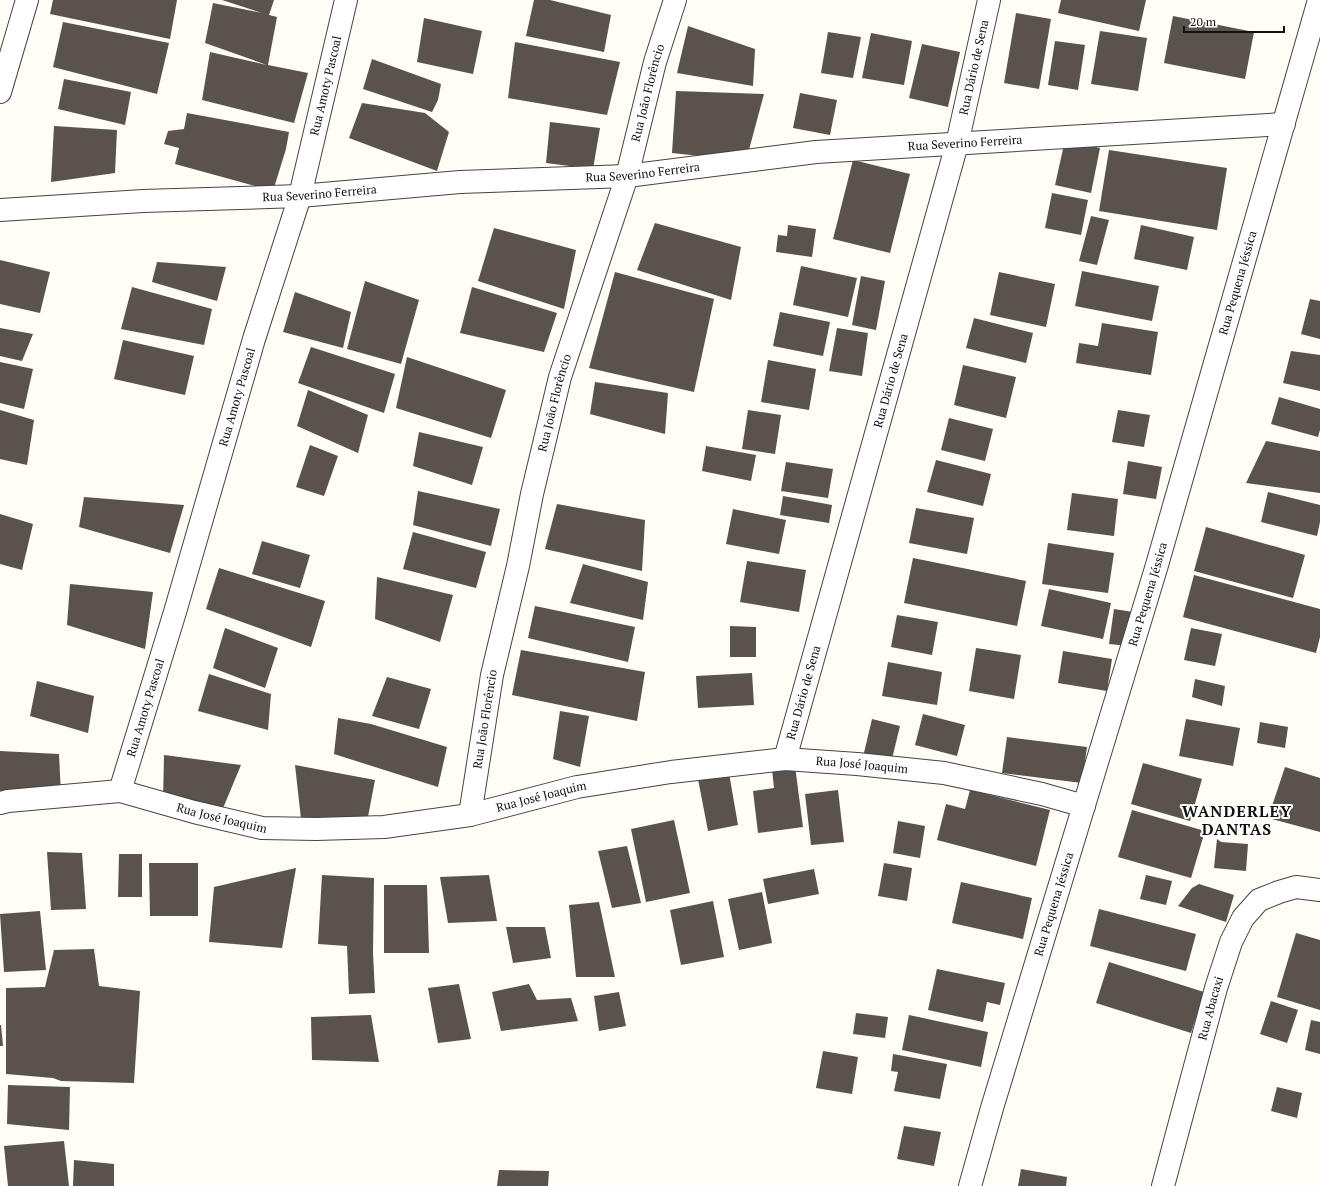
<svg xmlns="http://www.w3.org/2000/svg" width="1320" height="1186" font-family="'PT Serif',serif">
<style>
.building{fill:#5a524d}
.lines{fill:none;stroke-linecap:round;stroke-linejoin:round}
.street-casing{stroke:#444;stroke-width:24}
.street{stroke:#fff;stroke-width:22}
.labels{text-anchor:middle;stroke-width:4;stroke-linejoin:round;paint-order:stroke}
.street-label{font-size:12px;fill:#111;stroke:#fff}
.district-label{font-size:16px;font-weight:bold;letter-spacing:1px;fill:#111;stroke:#fff}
</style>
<rect width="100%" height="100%" fill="#fffdf5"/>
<path class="building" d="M 53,0 L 177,0 L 170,39 L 50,14 Z
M 222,0 L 274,0 L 269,15 L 277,17 L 268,65 L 308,73 L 294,123 L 202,100 L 210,52 L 267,65 L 205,43 L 213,3 L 262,13 Z
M 534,0 L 550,0 L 611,15 L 604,52 L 526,36 Z
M 1061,0 L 1146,0 L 1139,31 L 1058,13 Z
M 1016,13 L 1051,19 L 1039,89 L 1004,83 Z
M 1173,16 L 1254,32 L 1245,79 L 1164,63 Z
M 424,18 L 482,31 L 473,74 L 417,62 Z
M 63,22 L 169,43 L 157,94 L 53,67 Z
M 688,26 L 755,49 L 753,86 L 677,73 Z
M 1100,31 L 1147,38 L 1138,91 L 1091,84 Z
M 828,32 L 861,37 L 853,78 L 821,73 Z
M 871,33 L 912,41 L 904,85 L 862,78 Z
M 1055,41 L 1085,45 L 1078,90 L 1048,85 Z
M 515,42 L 620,62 L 607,115 L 508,98 Z
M 922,44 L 960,52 L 948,107 L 909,98 Z
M 372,59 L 441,84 L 438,100 L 432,112 L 363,89 Z
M 64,79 L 131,92 L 125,125 L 58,109 Z
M 676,91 L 764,94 L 746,161 L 672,153 Z
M 800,93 L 837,100 L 830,135 L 793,128 Z
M 362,103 L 425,113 L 449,132 L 437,171 L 349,138 Z
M 187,113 L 289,132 L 286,149 L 273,191 L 175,164 L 179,148 L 164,144 L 168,131 L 184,129 Z
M 550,122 L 600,128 L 593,169 L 546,163 Z
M 54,126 L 117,130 L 115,173 L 51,182 Z
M 1065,140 L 1100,148 L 1091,193 L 1055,185 Z
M 1109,150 L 1227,168 L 1217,230 L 1099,211 Z
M 853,160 L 910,174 L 890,253 L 833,239 Z
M 1052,193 L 1088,200 L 1081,235 L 1045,228 Z
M 1091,216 L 1109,220 L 1097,265 L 1079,261 Z
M 655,223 L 741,247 L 731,300 L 637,270 Z
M 788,225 L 816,229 L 812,257 L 776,252 L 778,235 L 787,236 Z
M 1141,225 L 1194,237 L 1187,270 L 1134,259 Z
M 494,228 L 576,250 L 564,309 L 478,281 Z
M 0,260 L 50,272 L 40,313 L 0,304 Z
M 157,262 L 226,267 L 217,301 L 152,282 Z
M 801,266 L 857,278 L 848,317 L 793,305 Z
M 1082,271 L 1159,286 L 1152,321 L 1075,306 Z
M 615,272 L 714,299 L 694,392 L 589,368 Z
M 999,272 L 1055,284 L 1046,327 L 990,315 Z
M 861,276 L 885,281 L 876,330 L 852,325 Z
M 365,281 L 419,300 L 401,364 L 347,349 Z
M 132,287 L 212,309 L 204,345 L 121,329 Z
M 472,287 L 557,313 L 544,352 L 460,333 Z
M 295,292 L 351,312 L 343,348 L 283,332 Z
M 1310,299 L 1320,301 L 1320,339 L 1301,334 Z
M 780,312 L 830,322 L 823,356 L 773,346 Z
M 974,318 L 1033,333 L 1026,363 L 966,348 Z
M 1102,323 L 1158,332 L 1151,375 L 1076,363 L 1079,343 L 1098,346 Z
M 0,328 L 33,334 L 22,361 L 0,356 Z
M 837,328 L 868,333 L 862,376 L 829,371 Z
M 123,340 L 194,356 L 185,395 L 114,379 Z
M 311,347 L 395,374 L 384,413 L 298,383 Z
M 1291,351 L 1320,355 L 1320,391 L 1283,383 Z
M 407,357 L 506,390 L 491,438 L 396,408 Z
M 768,360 L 816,369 L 809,410 L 761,402 Z
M 0,362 L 33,369 L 24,409 L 0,403 Z
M 963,365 L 1016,377 L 1006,418 L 954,405 Z
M 595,382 L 668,393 L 665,434 L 590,414 Z
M 308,390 L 368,415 L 358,453 L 297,426 Z
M 1279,397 L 1320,409 L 1320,430 L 1318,437 L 1271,424 Z
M 0,410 L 34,420 L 27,465 L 0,459 Z
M 748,410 L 781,415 L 775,454 L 742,449 Z
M 1118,410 L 1150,415 L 1144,447 L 1112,442 Z
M 949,418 L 993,429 L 985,461 L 941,450 Z
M 419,432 L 483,447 L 472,485 L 413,466 Z
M 1266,441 L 1320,451 L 1320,493 L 1246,483 Z
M 310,445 L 338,456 L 324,496 L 296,487 Z
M 706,446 L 756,455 L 751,481 L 702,471 Z
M 936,460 L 991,474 L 983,506 L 927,492 Z
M 1128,461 L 1162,467 L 1156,499 L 1123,494 Z
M 786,462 L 833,469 L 828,498 L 781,491 Z
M 418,491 L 500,509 L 491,546 L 413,525 Z
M 1268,492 L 1320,505 L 1320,522 L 1317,536 L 1261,522 Z
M 1072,493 L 1118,499 L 1114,536 L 1067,530 Z
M 783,496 L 832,505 L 829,523 L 780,515 Z
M 84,497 L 184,505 L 170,553 L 79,527 Z
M 557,504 L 645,520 L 642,571 L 545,549 Z
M 916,508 L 974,518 L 967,554 L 909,543 Z
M 733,509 L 786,520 L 779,554 L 726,544 Z
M 0,514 L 33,524 L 22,570 L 0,564 Z
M 1206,527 L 1305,555 L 1293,598 L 1194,571 Z
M 413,532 L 486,552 L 476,588 L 403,569 Z
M 262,541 L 310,555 L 300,588 L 252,574 Z
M 1048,543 L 1114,553 L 1108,593 L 1042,584 Z
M 913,558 L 1026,581 L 1017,626 L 904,603 Z
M 747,561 L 806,570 L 799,612 L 740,602 Z
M 583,564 L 648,582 L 643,620 L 570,603 Z
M 219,568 L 325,601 L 311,647 L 206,609 Z
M 1194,575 L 1320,609 L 1320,637 L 1316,653 L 1183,617 Z
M 377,577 L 453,595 L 440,642 L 375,619 Z
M 70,584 L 153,592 L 145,649 L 67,625 Z
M 1049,589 L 1111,603 L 1103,639 L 1041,626 Z
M 535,606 L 635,627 L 628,662 L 528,638 Z
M 1114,609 L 1133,612 L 1129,646 L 1109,644 Z
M 897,615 L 938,622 L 932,655 L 891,647 Z
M 730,626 L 756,627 L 756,657 L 730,657 Z
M 225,628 L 278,648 L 265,688 L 213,668 Z
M 1191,628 L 1222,634 L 1215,666 L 1184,660 Z
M 976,648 L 1021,655 L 1014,699 L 969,691 Z
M 521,650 L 645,672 L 637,721 L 512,695 Z
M 1063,651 L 1112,659 L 1107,691 L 1058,683 Z
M 888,662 L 942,672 L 937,705 L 882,696 Z
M 752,673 L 754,705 L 698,708 L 696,676 Z
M 209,674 L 271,694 L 268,730 L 198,711 Z
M 387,677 L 431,689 L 419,729 L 372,716 Z
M 1195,679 L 1225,686 L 1222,706 L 1192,697 Z
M 37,681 L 94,696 L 88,733 L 30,716 Z
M 560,711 L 589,716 L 580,767 L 553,759 Z
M 923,714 L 965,725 L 957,756 L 915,745 Z
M 338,718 L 371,724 L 447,747 L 438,787 L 334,754 Z
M 872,719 L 900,726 L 891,763 L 863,757 Z
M 1186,719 L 1240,728 L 1233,766 L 1179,756 Z
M 1260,722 L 1288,727 L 1285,748 L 1257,743 Z
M 1007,737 L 1087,747 L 1082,783 L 1002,773 Z
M 0,751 L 59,754 L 61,794 L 0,797 Z
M 164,755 L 241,765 L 221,813 L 163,802 Z
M 1143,763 L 1202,779 L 1190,821 L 1131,804 Z
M 295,765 L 375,780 L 367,822 L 301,819 Z
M 795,766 L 803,827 L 758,833 L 753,791 L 774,788 L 772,769 Z
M 1285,767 L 1320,778 L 1320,832 L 1268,818 Z
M 729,773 L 738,825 L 708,831 L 698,779 Z
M 838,790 L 844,842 L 811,845 L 805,794 Z
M 970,790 L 1050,810 L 1036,866 L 937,840 L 946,804 L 965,809 Z
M 1132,810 L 1205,831 L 1191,878 L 1118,857 Z
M 674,820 L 690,893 L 646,902 L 631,829 Z
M 898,821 L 925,826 L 920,858 L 893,853 Z
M 1217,839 L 1221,842 L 1248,844 L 1246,871 L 1214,868 Z
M 627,846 L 641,903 L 612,908 L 598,851 Z
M 47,852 L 82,853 L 86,909 L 51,910 Z
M 119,854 L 142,854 L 142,897 L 118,897 Z
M 149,863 L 198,863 L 198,916 L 150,916 Z
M 884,863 L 912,868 L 907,901 L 878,896 Z
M 296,868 L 282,948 L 209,942 L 214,887 Z
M 814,869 L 819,894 L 768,904 L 763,879 Z
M 322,875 L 374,878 L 373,953 L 375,993 L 349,994 L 347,946 L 318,944 Z
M 489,875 L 497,921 L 448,923 L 440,877 Z
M 1146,875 L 1172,881 L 1166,905 L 1140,899 Z
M 961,882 L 1032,898 L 1023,939 L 952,923 Z
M 1199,884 L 1234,895 L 1226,922 L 1178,906 L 1192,888 Z
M 384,885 L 427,885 L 429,953 L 384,953 Z
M 762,892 L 772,943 L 739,950 L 728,899 Z
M 713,901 L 724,957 L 681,965 L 670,910 Z
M 599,902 L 615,977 L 576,977 L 569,905 Z
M 1099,909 L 1196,934 L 1186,971 L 1090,946 Z
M 40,911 L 46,970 L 4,972 L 0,914 Z
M 506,927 L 545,927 L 551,958 L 513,963 Z
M 1296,933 L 1320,940 L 1320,1010 L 1277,997 Z
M 94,949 L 99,986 L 140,991 L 134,1083 L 61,1081 L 53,1078 L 6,1074 L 6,988 L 45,987 L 54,950 Z
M 1109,962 L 1204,992 L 1191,1033 L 1096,1003 Z
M 937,969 L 1005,983 L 1000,1005 L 987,1002 L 983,1022 L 928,1010 Z
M 459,984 L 471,1039 L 438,1043 L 428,988 Z
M 529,984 L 537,1000 L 571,998 L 578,1021 L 501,1031 L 492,992 Z
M 619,992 L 626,1026 L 599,1031 L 594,996 Z
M 1271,1001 L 1298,1010 L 1287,1043 L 1260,1034 Z
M 856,1013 L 888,1017 L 885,1038 L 853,1034 Z
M 371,1015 L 379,1062 L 312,1060 L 311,1017 Z
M 909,1015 L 988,1032 L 981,1067 L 902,1050 Z
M 1311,1020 L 1320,1022 L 1320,1054 L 1305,1050 Z
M 0,1025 L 1,1025 L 3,1046 L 0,1046 Z
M 823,1051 L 858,1057 L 852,1094 L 816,1088 Z
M 893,1054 L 947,1064 L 940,1099 L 894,1091 L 898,1072 L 891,1071 Z
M 8,1085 L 70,1087 L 69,1130 L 7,1124 Z
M 1277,1087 L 1302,1093 L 1297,1118 L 1271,1111 Z
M 904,1126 L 941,1132 L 934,1166 L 897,1159 Z
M 64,1141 L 69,1186 L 8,1186 L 4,1146 Z
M 74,1160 L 114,1164 L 114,1186 L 73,1186 Z
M 1021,1169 L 1067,1177 L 1066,1186 L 1018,1186 Z
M 499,1170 L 549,1171 L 548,1186 L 497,1186 Z"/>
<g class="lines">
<defs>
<g id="street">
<path d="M 0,92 L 27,0"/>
<path id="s1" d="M 0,210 L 143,201 L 300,196 L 460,182 L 627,176 L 816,152 L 1284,124"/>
<path id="s2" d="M 785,759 L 957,144 L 989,0"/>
<path id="s3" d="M 120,791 L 175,612 L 254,339 L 300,196 L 346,0"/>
<path id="s4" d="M 0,803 L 8,801 L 120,791 L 194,812 L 262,828 L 316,829 L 384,827 L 470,815 L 577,787 L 671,772 L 785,759 L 857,764 L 944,773 L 1042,794 L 1084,806"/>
<path id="s5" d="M 470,815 L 492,675 L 518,566 L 532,494 L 560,377 L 627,176 L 655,62 L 675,0"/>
<path id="s6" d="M 970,1186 L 992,1108 L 1157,565 L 1319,0"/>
<path id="s7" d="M 1163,1186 L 1216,988 L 1231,942 L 1243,918 L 1259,900 L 1279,892 L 1296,887 L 1320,890"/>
</g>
</defs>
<use href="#street" class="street-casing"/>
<use href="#street" class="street"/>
</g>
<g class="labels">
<g class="street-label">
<text dy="4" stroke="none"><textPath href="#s2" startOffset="717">Rua Dário de Sena</textPath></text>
<text dy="4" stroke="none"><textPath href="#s3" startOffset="735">Rua Amoty Pascoal</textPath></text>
<text dy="4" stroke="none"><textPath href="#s5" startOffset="745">Rua João Florêncio</textPath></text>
<text dy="4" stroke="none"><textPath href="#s1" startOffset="968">Rua Severino Ferreira</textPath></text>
<text dy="4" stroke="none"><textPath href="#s1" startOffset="644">Rua Severino Ferreira</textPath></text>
<text dy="4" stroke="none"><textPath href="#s1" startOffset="320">Rua Severino Ferreira</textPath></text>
<text dy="4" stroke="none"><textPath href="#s6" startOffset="942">Rua Pequena Jéssica</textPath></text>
<text dy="4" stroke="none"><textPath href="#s2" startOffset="393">Rua Dário de Sena</textPath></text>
<text dy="4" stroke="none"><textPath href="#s3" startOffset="411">Rua Amoty Pascoal</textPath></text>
<text dy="4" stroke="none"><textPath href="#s5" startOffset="421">Rua João Florêncio</textPath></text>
<text dy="4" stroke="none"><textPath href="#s6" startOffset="618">Rua Pequena Jéssica</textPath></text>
<text dy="4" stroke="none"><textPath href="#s2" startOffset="69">Rua Dário de Sena</textPath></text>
<text dy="4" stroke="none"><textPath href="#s3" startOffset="87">Rua Amoty Pascoal</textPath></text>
<text dy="4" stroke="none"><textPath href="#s5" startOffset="97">Rua João Florêncio</textPath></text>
<text dy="4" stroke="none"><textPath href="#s4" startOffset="874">Rua José Joaquim</textPath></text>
<text dy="4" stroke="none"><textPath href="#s4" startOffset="550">Rua José Joaquim</textPath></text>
<text dy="4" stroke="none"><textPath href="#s4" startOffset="226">Rua José Joaquim</textPath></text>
<text dy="4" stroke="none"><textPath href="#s6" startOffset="294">Rua Pequena Jéssica</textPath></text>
<text dy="4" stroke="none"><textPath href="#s7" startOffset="184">Rua Abacaxi</textPath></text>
</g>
<g class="district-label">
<text x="1237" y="817">WANDERLEY<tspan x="1237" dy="18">DANTAS</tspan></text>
</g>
</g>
<path d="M1184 26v6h100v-6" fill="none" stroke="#111111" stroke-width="2"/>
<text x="1190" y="26" font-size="12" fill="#111111" stroke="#ffffff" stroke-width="3" paint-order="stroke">20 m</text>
</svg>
